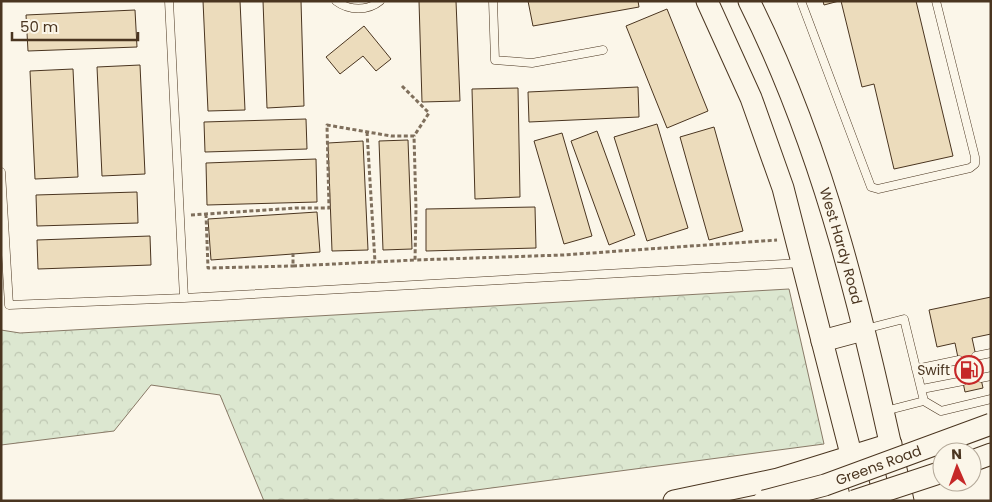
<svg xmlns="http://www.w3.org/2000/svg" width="992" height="502" font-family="Poppins,sans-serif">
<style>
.forest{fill:url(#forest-crowns);stroke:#887966}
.building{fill:#ecdcbc;stroke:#4a3520}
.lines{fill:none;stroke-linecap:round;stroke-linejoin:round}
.lane-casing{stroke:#4a3520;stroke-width:9}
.secondary-casing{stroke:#4a3520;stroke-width:23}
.path{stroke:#7f6f5c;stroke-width:3;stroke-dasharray:4 2.5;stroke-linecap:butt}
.lane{stroke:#fbf6e9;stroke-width:8}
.secondary{stroke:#fbf6e9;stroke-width:21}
.secondary-bridge-casing{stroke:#4a3520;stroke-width:23;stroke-linecap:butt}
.secondary-bridge{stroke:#fbf6e9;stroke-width:21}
.labels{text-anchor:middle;stroke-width:4;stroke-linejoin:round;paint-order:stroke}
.street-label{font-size:14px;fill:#4a3520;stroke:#fbf6e9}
.poi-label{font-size:14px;fill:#4a3520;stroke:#fbf6e9;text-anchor:end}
</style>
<defs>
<pattern id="forest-crowns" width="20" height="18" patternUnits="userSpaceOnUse" patternTransform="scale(1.25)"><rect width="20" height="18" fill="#dce7d0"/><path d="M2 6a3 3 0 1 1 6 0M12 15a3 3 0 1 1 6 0" fill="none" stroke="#bec7b2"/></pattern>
</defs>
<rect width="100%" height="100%" fill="#fbf6e9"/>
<path class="forest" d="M 789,289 L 824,444 L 393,501 L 264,501 L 220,395 L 151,385 L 114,431 L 1,445 L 1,330 L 20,333 Z"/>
<path class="building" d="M 203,1 L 240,1 L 245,110 L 208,111 Z
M 263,1 L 301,1 L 304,106 L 267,108 Z
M 419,1 L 456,1 L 460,101 L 422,102 Z
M 528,1 L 638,1 L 639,7 L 533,26 Z
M 823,1 L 839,1 L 824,5 Z
M 841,1 L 916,1 L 953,156 L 894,169 L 874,84 L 862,87 Z
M 667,9 L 708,111 L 667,128 L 626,26 Z
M 135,10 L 137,47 L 28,51 L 26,15 Z
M 364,26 L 391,59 L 376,71 L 363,56 L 340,74 L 326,57 Z
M 140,65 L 145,174 L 102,176 L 97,67 Z
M 73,69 L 78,177 L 35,179 L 30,71 Z
M 638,87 L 639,117 L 529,122 L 528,92 Z
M 518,88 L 520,197 L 475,199 L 472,89 Z
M 306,119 L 307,149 L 205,152 L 204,122 Z
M 657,124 L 688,228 L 647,241 L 614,137 Z
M 714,127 L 743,231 L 709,240 L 680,137 Z
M 597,131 L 635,235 L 609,245 L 571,141 Z
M 562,133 L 592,236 L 564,244 L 534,141 Z
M 408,140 L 412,249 L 383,250 L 379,141 Z
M 363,141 L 368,250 L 332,251 L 328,143 Z
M 316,159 L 317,202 L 207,205 L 206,163 Z
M 137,192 L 138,223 L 37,226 L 36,195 Z
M 535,207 L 536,248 L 426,251 L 426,209 Z
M 317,212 L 320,252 L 211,260 L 208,219 Z
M 150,236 L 151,265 L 38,269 L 37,240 Z
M 991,297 L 991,334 L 972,338 L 983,388 L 965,392 L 955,343 L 937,347 L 929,310 Z"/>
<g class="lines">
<defs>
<path id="lane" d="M 169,1 L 184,298
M 336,1 C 349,11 368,11 380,1
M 493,1 L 495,60 L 532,63 L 603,50
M 801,1 L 871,187 L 878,189 L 970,168 L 975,164 L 975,157 L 936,1
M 1,172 L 9,305 L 184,298 L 800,263
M 865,329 L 904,319 L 924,401 L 885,411
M 976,356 L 991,353
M 916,369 L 959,360
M 981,378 L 991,376
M 922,389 L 963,381
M 924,401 L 941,411 L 991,399"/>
<g id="secondary">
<path d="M 707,1 L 751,98 L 783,188 L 863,501"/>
<path id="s1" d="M 749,1 C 829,161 865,328 903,501"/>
<path d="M 822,341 L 863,330"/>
<path d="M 972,461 L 991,454"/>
<path d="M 674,501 L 778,479 L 891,444"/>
</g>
</defs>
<use href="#lane" class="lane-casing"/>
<use href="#secondary" class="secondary-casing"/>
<path class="path" d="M 402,86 L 429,113 L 414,136
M 367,132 L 375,262
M 206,214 L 208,268 L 293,266
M 191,215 L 296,208 L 329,208 L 327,125 L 391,136 L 414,136 L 416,209 L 415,260 L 563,255 L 777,240
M 293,253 L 293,266 L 415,260"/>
<use href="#lane" class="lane"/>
<use href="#secondary" class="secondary"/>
<defs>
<g id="secondary-bridge">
<path id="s2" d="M 764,501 L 825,485 L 991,424"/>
<path d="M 854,501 L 942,472"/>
</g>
</defs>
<use href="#secondary-bridge" class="secondary-bridge-casing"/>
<use href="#secondary-bridge" class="secondary-bridge"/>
</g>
<defs>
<symbol id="fuel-ring" viewBox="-11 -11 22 22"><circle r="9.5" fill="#fbf6e9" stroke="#c62828" stroke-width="1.5"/><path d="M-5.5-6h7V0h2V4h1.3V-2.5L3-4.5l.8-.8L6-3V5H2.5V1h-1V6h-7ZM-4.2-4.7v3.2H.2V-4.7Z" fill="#c62828"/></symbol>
</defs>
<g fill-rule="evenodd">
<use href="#fuel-ring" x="953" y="354" width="32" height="32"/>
</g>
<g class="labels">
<g class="street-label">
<text dy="5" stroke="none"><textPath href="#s1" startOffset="262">West Hardy Road</textPath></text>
<text dy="5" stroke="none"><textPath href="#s2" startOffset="120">Greens Road</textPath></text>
</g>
<g class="poi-label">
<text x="950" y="375">Swift</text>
</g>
</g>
<rect width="992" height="502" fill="none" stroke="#4a3520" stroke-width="5"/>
<g transform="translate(957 467) rotate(358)"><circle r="24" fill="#fbf6e9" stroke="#b4a999"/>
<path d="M0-4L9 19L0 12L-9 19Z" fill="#c62828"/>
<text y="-8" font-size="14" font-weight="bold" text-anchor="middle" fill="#4a3520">N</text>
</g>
<path d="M12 32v8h126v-8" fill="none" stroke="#4a3520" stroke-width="2.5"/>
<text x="20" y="32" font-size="15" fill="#4a3520" stroke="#fbf6e9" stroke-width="4" paint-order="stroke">50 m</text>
</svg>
